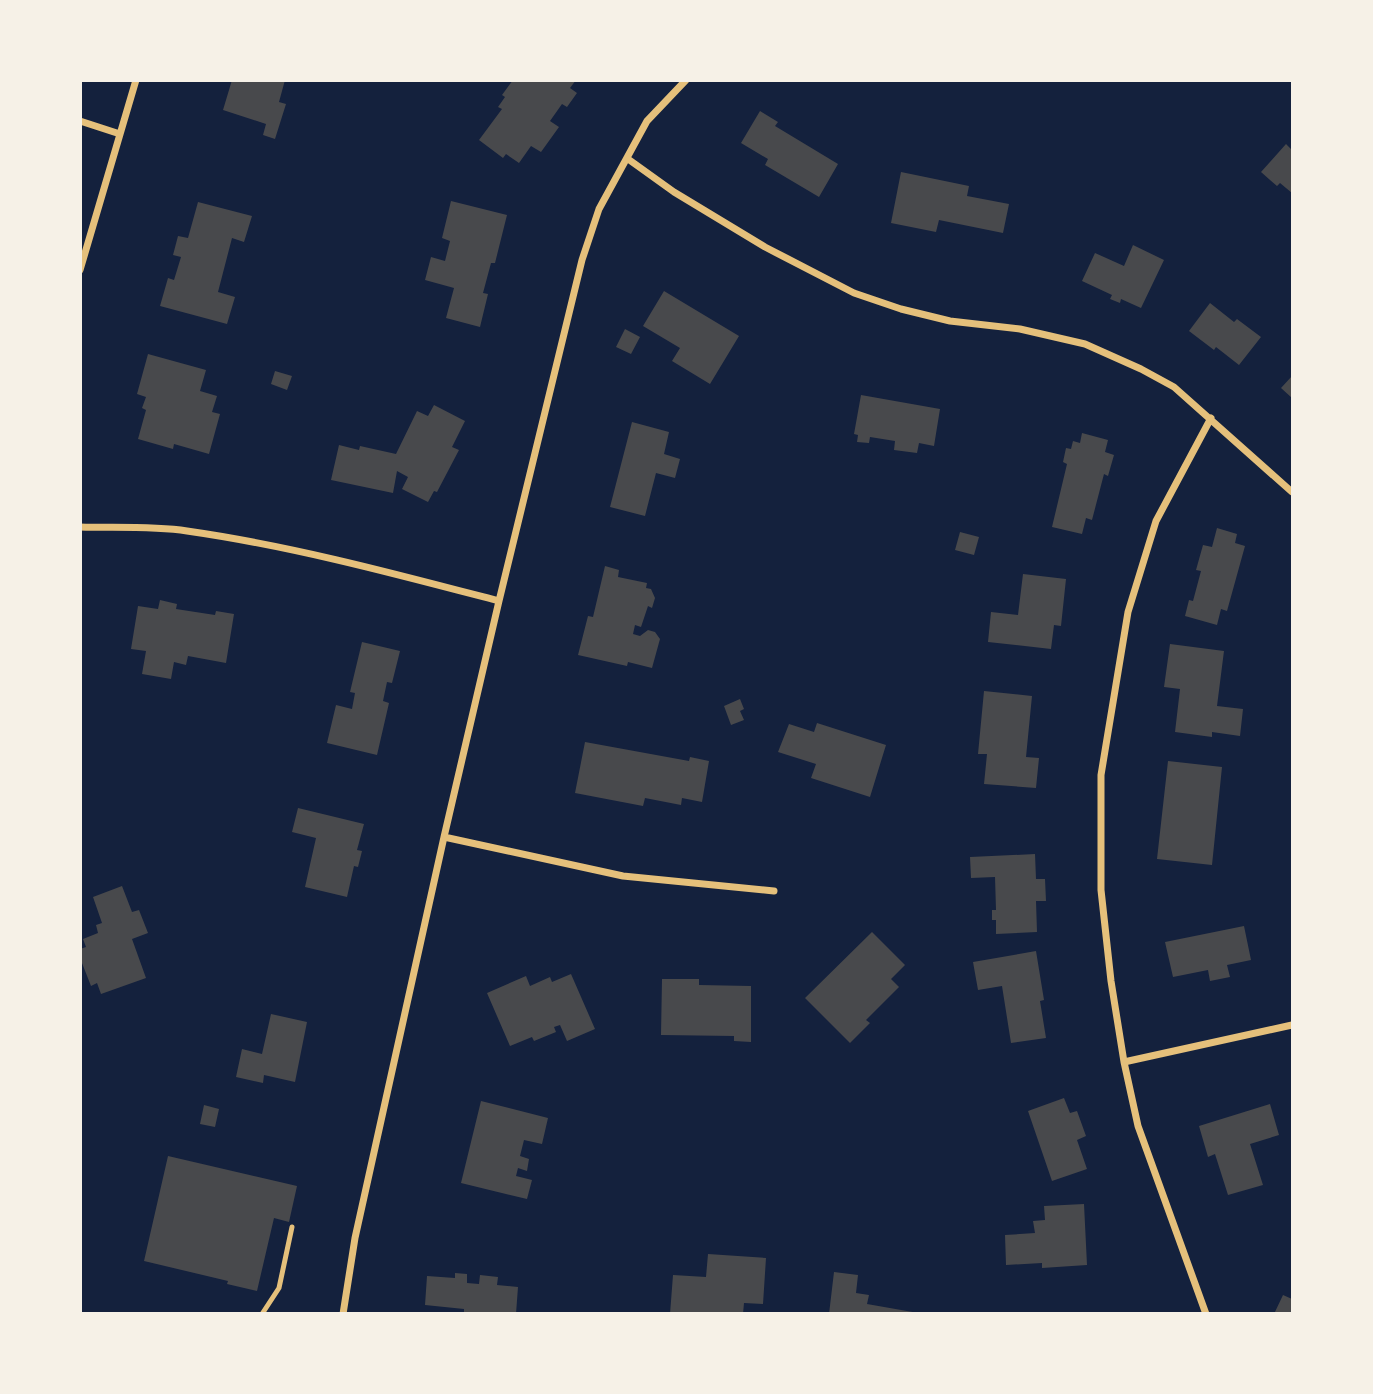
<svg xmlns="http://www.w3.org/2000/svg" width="1373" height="1394" font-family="'Titillium Web',sans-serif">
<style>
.building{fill:#48494c}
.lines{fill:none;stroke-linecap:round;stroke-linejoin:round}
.service{stroke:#e5c07b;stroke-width:5}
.minor{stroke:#e5c07b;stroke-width:7}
</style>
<rect width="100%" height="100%" fill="#14213d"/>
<path class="building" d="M 232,80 L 285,80 L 279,102 L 286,104 L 275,139 L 263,135 L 266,124 L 223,110 Z
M 513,80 L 576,80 L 570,88 L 577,93 L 567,107 L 562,104 L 550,121 L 559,127 L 541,152 L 531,146 L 519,163 L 506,154 L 503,158 L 479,140 L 502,109 L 498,107 L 505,97 L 502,95 Z
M 760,111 L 778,122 L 775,126 L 838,164 L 819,197 L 765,165 L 768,159 L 741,143 Z
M 1286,144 L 1292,150 L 1292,193 L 1280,183 L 1277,186 L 1261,172 Z
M 901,172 L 969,186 L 967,196 L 1009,204 L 1003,233 L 939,220 L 936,232 L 891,223 Z
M 451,201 L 507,215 L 495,263 L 491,263 L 483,293 L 488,294 L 480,327 L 446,318 L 454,288 L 425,280 L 431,257 L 445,261 L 450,241 L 442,238 Z
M 198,202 L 252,216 L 244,242 L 232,238 L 218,292 L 235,297 L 227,324 L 160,306 L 168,278 L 174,280 L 181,257 L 173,255 L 178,236 L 188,238 Z
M 1133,245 L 1164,260 L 1141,308 L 1121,299 L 1120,303 L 1110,299 L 1112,295 L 1082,281 L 1095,253 L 1124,266 Z
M 664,291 L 739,336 L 710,384 L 672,361 L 680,348 L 643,326 Z
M 1210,303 L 1234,322 L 1237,319 L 1261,337 L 1239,365 L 1216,347 L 1214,350 L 1189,331 Z
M 625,329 L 640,337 L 631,354 L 616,347 Z
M 148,354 L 206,370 L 200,391 L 217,396 L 212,412 L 220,414 L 209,454 L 174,444 L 173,449 L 138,439 L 146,410 L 142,408 L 146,397 L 137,394 Z
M 275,371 L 292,376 L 287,390 L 271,384 Z
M 1292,376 L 1292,398 L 1281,388 Z
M 861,395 L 940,409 L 934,446 L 919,443 L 917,453 L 894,450 L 895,441 L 870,437 L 869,443 L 857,442 L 858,435 L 854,434 Z
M 434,405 L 465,421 L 452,447 L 459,450 L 437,492 L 434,491 L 428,502 L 402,489 L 408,477 L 397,471 L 393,493 L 331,480 L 339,445 L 359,450 L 360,446 L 396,454 L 417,411 L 428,416 Z
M 632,422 L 669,432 L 664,454 L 680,459 L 675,478 L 656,473 L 645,516 L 610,507 Z
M 1082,433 L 1108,440 L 1105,452 L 1114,455 L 1108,476 L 1104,474 L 1092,520 L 1086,518 L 1082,534 L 1052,527 L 1067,464 L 1063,462 L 1066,448 L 1071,449 L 1073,441 L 1080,443 Z
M 1217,528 L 1237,534 L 1235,543 L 1245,546 L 1227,611 L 1221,609 L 1217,625 L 1185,616 L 1189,600 L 1193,601 L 1201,571 L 1196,570 L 1203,545 L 1212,547 Z
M 960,532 L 979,537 L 974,555 L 955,550 Z
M 605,566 L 619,570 L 618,577 L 647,583 L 646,588 L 651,589 L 655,598 L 652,608 L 648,606 L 641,627 L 635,625 L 633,634 L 640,636 L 648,630 L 655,632 L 660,639 L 652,668 L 628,662 L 627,666 L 578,655 L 588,616 L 593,617 Z
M 1023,574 L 1066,579 L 1061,626 L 1054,625 L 1051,649 L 988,642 L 991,612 L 1018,615 Z
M 160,600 L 177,604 L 176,609 L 215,615 L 216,611 L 234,614 L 226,663 L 188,656 L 186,665 L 174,662 L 171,679 L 142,674 L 146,651 L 131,649 L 138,606 L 158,609 Z
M 362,642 L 400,651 L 392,683 L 387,682 L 383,701 L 389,703 L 377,755 L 327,743 L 336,705 L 352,709 L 355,693 L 350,692 Z
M 1170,644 L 1224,651 L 1217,706 L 1243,709 L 1240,736 L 1212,732 L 1212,737 L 1175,732 L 1180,689 L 1164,687 Z
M 984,691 L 1032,696 L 1026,757 L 1039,758 L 1036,788 L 984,784 L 987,754 L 978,754 Z
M 740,699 L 744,709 L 740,711 L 744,720 L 731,725 L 724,706 Z
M 817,723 L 886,745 L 870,797 L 811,778 L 816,764 L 778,752 L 789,724 L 814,732 Z
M 585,742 L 689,761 L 690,757 L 709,761 L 702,802 L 682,798 L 681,805 L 645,798 L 643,806 L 575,793 Z
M 1168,761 L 1222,767 L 1212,865 L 1157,859 Z
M 298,808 L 364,824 L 357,850 L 362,851 L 358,867 L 354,866 L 347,897 L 305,887 L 316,838 L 292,832 Z
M 1035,854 L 1036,879 L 1045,879 L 1046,901 L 1036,901 L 1037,932 L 996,934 L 996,920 L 992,920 L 992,910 L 996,910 L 995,877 L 971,878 L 970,857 Z
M 122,886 L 132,912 L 139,910 L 148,933 L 132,939 L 146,978 L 101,994 L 97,983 L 91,986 L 80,958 L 80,949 L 86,947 L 83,939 L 98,933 L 96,925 L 102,923 L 93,897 Z
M 1244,926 L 1251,960 L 1227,965 L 1230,977 L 1210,981 L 1208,970 L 1173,977 L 1165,942 Z
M 872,932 L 905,965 L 891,979 L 899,987 L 866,1020 L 870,1023 L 850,1043 L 805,998 Z
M 1036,951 L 1044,1000 L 1040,1001 L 1046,1038 L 1011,1043 L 1002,986 L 978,990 L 973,962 Z
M 571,974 L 595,1029 L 567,1041 L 560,1025 L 554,1027 L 556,1032 L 534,1041 L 532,1037 L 510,1046 L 487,993 L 526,976 L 530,986 L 550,977 L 552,982 Z
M 662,979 L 699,979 L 699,985 L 751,986 L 751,1042 L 734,1041 L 734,1036 L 661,1035 Z
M 271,1014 L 307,1022 L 295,1082 L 264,1075 L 263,1083 L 236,1077 L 242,1049 L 262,1054 Z
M 1064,1098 L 1070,1113 L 1077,1111 L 1086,1136 L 1077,1140 L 1087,1169 L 1052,1181 L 1028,1111 Z
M 481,1101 L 548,1118 L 542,1144 L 524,1140 L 520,1156 L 529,1159 L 527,1171 L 518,1168 L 516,1176 L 532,1180 L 527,1199 L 461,1183 Z
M 1270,1104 L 1279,1135 L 1250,1144 L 1263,1185 L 1228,1195 L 1215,1154 L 1208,1157 L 1199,1126 Z
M 204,1105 L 219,1109 L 215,1127 L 200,1124 Z
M 168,1156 L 297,1186 L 289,1222 L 274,1218 L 257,1291 L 227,1284 L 228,1281 L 144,1261 Z
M 1084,1204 L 1087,1265 L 1042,1268 L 1042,1263 L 1006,1265 L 1005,1235 L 1035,1233 L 1033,1221 L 1045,1220 L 1044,1206 Z
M 708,1254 L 766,1258 L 763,1304 L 744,1303 L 743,1314 L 670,1314 L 673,1275 L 706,1277 Z
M 834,1272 L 858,1275 L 856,1293 L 869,1295 L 867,1304 L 924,1314 L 829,1314 Z
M 455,1273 L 467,1274 L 467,1283 L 479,1284 L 480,1275 L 498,1277 L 497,1285 L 518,1287 L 516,1314 L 464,1314 L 464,1309 L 425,1305 L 427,1276 L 455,1278 Z
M 1283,1295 L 1292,1299 L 1292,1314 L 1274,1314 Z"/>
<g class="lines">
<path class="service" d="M 262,1314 L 279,1288 L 292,1227"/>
<path class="minor" d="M 80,121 L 120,134
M 628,159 L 674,192 L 765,247 L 854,293 L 901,309 L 950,321 L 1020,329 L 1085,344 L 1141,369 L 1174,387 L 1292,492
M 80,270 L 136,80
M 80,527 C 115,528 153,526 187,531 C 292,546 396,574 499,601
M 444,837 L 623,876 L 774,891
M 1124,1062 L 1292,1025
M 343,1314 L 355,1238 L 444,837 L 499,601 L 582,260 L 599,209 L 647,121 L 686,80
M 1206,1314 L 1138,1126 L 1124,1062 L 1111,981 L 1101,890 L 1101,775 L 1128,612 L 1156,521 L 1211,418"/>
</g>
<rect width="1373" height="1394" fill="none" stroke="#f6f1e7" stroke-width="164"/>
</svg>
